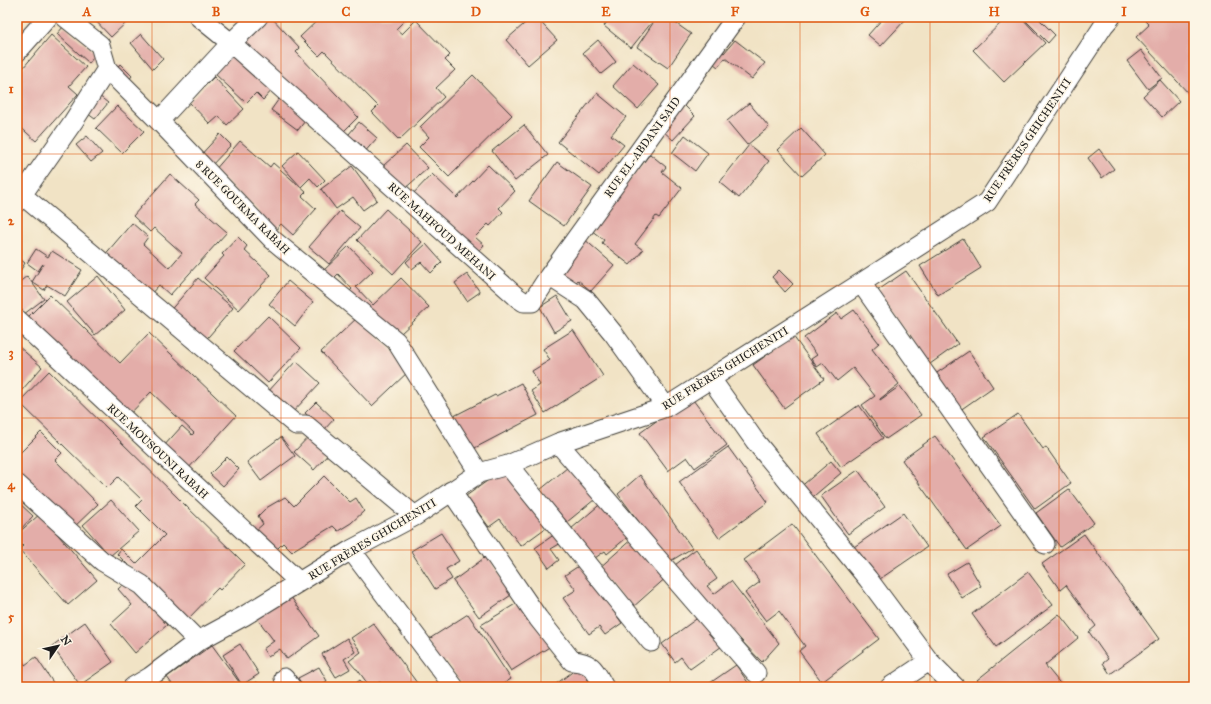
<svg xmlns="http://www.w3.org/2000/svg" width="1211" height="704" font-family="'IM FELL Great Primer',serif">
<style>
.building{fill:#e3ada9}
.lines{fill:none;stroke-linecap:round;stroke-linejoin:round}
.minor-casing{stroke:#3c3a35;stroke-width:21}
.minor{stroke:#fff;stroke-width:19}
.grid{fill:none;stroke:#de560d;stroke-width:1;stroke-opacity:0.55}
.labels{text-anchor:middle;stroke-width:3;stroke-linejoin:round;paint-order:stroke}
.street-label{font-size:11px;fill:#1c1c1c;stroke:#fcf5e5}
.neatline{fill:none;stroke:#de560d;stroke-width:1.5}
.grid-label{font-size:13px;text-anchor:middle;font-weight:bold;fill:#de560d}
</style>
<rect width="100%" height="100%" fill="#fcf5e5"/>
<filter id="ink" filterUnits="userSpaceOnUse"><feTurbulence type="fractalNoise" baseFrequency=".025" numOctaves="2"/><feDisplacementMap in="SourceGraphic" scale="8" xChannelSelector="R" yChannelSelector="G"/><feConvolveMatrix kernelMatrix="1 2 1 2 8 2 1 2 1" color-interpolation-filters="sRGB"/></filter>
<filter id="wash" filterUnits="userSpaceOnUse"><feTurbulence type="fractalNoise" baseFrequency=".012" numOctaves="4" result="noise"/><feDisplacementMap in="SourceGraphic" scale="16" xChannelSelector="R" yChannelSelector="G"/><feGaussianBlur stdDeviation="0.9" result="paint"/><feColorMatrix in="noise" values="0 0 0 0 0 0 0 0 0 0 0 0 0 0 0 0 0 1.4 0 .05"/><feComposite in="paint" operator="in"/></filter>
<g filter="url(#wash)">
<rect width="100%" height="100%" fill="#f1e3c5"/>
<g id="blocks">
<path class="building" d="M 92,17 L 132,17 L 111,37 Z
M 271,17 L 300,48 L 296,52 L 358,117 L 333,142 L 241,46 Z
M 321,17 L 403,17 L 406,19 L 396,29 L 402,34 L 416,20 L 450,55 L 445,60 L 455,70 L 436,88 L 444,97 L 399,140 L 372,112 L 378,106 L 324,51 L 319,56 L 300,37 Z
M 532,17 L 536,17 L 557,40 L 528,65 L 506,40 Z
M 611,17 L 656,17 L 631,48 L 604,26 Z
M 657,17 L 667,17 L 691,34 L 668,68 L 637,47 Z
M 884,17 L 904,17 L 906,19 L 881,46 L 868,35 Z
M 1007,17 L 1021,17 L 1045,43 L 1004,82 L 973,50 Z
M 1030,17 L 1037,17 L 1055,35 L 1048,43 L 1026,21 Z
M 1149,17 L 1194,17 L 1194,91 L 1190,95 L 1136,37 L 1149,25 L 1145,21 Z
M 64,26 L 96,54 L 89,63 L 57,34 Z
M 141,34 L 163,59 L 153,69 L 131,43 Z
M 51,35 L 86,67 L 69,86 L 78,94 L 36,141 L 17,124 L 17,75 Z
M 598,40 L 616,62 L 601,74 L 583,53 Z
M 735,40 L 765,63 L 752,79 L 725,58 L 718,67 L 710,61 L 719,49 L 724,53 Z
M 237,49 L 276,86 L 263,100 L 256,93 L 246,103 L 214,73 Z
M 1141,50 L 1162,78 L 1148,89 L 1127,61 Z
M 633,63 L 659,85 L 638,109 L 613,86 Z
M 120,64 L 132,76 L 127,82 L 115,70 Z
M 473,75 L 512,115 L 449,177 L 419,147 L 429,137 L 420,127 Z
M 214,77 L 244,109 L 227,125 L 219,116 L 210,124 L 189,102 Z
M 1160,80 L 1179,101 L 1162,117 L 1143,96 Z
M 89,88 L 108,103 L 95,119 L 76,105 Z
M 597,93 L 626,117 L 611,135 L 624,145 L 599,175 L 558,142 Z
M 281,96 L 308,117 L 298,130 L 271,110 Z
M 749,103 L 769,127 L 747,145 L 727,121 Z
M 684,105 L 695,116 L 673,140 L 662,130 Z
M 117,106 L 144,131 L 122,153 L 96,128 Z
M 359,122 L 377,138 L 362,155 L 344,140 Z
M 524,125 L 548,155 L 515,181 L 492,151 Z
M 801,128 L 825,155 L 802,176 L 778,150 Z
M 220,134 L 231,145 L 208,169 L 197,159 Z
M 685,135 L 708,153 L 695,171 L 672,153 Z
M 87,136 L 102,153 L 91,162 L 76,145 Z
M 240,141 L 270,167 L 273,163 L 306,192 L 302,196 L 316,209 L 293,235 L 281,224 L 274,232 L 257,216 L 260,212 L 214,171 Z
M 406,145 L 428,168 L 393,199 L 372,176 Z
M 749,145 L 769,161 L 739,198 L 720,182 Z
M 1099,149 L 1114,169 L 1102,178 L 1088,158 Z
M 298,151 L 325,180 L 318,187 L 310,178 L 301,187 L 282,166 Z
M 650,154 L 666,167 L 662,172 L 682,188 L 659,218 L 656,216 L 635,244 L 643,250 L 630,265 L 602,243 L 604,240 L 591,230 Z
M 557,162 L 592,187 L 564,226 L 529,201 Z
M 488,165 L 515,191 L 499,208 L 503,212 L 490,226 L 488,224 L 475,237 L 484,245 L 471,259 L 408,199 L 432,174 L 457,198 Z
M 352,166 L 377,200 L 363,210 L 353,197 L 336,209 L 321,189 Z
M 170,174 L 199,200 L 195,204 L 227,232 L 170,295 L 159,285 L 148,297 L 103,257 L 132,223 L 148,237 L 143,244 L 169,268 L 182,253 L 154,228 L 150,232 L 133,216 Z
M 386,209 L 422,242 L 393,274 L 357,240 Z
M 340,211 L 360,228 L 329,264 L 309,247 Z
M 238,237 L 247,246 L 244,250 L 271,275 L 239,310 L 204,278 L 224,256 L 222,254 Z
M 583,238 L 614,265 L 591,291 L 578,280 L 572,287 L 555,271 Z
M 963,239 L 981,268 L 938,295 L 920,266 Z
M 426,244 L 442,262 L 431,273 L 421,262 L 412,269 L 406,262 Z
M 349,246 L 373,271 L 356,287 L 373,305 L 401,278 L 429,307 L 400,334 L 346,295 L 352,289 L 338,274 L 331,281 L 322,272 Z
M 36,249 L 48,257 L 52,251 L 82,270 L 65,296 L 47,285 L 44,290 L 32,282 L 43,264 L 38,271 L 27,263 Z
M 17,257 L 25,263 L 17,276 Z
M 779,270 L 793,284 L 785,292 L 772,277 Z
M 906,271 L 958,344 L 930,364 L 877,291 Z
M 467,274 L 480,292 L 467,301 L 455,283 Z
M 27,276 L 44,299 L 20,317 L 17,314 L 17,284 Z
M 98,276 L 125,310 L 95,335 L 67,302 Z
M 198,278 L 233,308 L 203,343 L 168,313 Z
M 288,281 L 313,302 L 295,326 L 269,304 Z
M 50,295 L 120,363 L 149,333 L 236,416 L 187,470 L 163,447 L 182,426 L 192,435 L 194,433 L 151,392 L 126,418 L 27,318 Z
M 557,296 L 572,321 L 554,332 L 540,307 Z
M 854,310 L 879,343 L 872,349 L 899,384 L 880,399 L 880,400 L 900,386 L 921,415 L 886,439 L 862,405 L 875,396 L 853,368 L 837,381 L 823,363 L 817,367 L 811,359 L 817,355 L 804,338 L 837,313 L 841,319 Z
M 268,316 L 301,348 L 268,383 L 234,351 Z
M 359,316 L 410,370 L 372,406 L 321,352 Z
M 573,330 L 603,376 L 545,413 L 531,391 L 540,385 L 532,371 L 550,360 L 543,349 Z
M 793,336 L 824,379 L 784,408 L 753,365 Z
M 17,345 L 42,367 L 22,390 L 17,386 Z
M 969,351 L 993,387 L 956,413 L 931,377 Z
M 296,361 L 320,383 L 291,414 L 267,393 Z
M 49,371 L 245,564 L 220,590 L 218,588 L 185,622 L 117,554 L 121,549 L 136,564 L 165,535 L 136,506 L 142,500 L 118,477 L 107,488 L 19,402 Z
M 521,383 L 538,415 L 469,451 L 452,417 L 495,395 L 496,396 Z
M 690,396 L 727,445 L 695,468 L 687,457 L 668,471 L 640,433 Z
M 316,402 L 334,419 L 324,430 L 305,413 Z
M 859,405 L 883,438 L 841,467 L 818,434 Z
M 17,412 L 22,417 L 17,423 Z
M 1018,414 L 1043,449 L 1046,447 L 1071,483 L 1035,509 L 984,437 Z
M 41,432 L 62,453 L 55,460 L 98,504 L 70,531 L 17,476 L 17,456 Z
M 311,434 L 331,451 L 314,470 L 294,452 Z
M 935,436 L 1001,526 L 967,550 L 902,460 Z
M 281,437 L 295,456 L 261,481 L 247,462 Z
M 728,447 L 768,502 L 719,538 L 679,482 Z
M 227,457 L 239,469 L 223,486 L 210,474 Z
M 831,461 L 841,473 L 808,501 L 798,489 Z
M 573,463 L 600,495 L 567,522 L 540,490 Z
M 504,469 L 547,527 L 521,546 L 500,519 L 489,527 L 466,496 Z
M 858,470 L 885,507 L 848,534 L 821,496 Z
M 640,475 L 692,548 L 669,562 L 618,494 Z
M 324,476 L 350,502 L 356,498 L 364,511 L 351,523 L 338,531 L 333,526 L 295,549 L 292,552 L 283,543 L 274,552 L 254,532 L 263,524 L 258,516 L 266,508 L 285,497 L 294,506 Z
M 1069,489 L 1094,523 L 1060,547 L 1036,513 Z
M 111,500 L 139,531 L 110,556 L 83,525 Z
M 17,501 L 33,516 L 17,533 Z
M 604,501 L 631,534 L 607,554 L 605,551 L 595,558 L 571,529 Z
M 903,513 L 927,547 L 874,583 L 851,549 Z
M 40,514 L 97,580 L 68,605 L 19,549 L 23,546 L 17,540 L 17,534 Z
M 792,524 L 879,639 L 822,682 L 799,651 L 805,646 L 779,611 L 766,621 L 745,593 L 760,582 L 744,560 Z
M 441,533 L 459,561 L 446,569 L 452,579 L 435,589 L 411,551 Z
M 555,534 L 561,543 L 551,549 L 559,560 L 549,568 L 535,548 Z
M 1084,534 L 1159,639 L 1110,674 L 1103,663 L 1108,659 L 1089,632 L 1096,626 L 1066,585 L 1060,590 L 1042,564 Z
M 634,537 L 669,575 L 632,608 L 597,570 Z
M 696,549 L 717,579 L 707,586 L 714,594 L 731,581 L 779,643 L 762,662 L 671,568 Z
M 487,556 L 514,593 L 479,617 L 453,581 Z
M 967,562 L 981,586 L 962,598 L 947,574 Z
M 580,565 L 622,623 L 605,635 L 599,627 L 589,634 L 563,598 L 576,590 L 565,575 Z
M 1028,572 L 1053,605 L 996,647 L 972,614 Z
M 128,580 L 167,625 L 135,653 L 111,624 L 132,605 L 118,589 Z
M 288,593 L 319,636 L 287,659 L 280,649 L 268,657 L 263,649 L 274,641 L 256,617 Z
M 522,600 L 551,646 L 511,671 L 481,625 Z
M 468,614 L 511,679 L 498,687 L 464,687 L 446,661 L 441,665 L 426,641 Z
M 703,614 L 725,644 L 690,669 L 681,657 L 675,662 L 662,644 Z
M 1059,614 L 1078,638 L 1045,665 L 1063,687 L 983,687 L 977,680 Z
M 85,622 L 113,662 L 80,685 L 52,646 Z
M 373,623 L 420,687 L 384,687 L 380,682 L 373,687 L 370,687 L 357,669 L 356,669 L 349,661 L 361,652 L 351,638 Z
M 347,638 L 355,652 L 344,659 L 350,669 L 336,677 L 322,654 Z
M 240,644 L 259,674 L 242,685 L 223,655 Z
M 212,645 L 242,686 L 174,687 L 167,677 Z
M 36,657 L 56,687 L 17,687 L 17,685 L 19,684 L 17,681 L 17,660 L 21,658 L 25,665 Z
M 736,665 L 751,687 L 714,687 L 710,683 Z
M 319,667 L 327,681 L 317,687 L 303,687 L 298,678 Z
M 579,667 L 593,687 L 552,687 Z
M 360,680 L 366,687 L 351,687 Z
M 257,682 L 261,687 L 249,687 Z"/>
</g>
</g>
<g filter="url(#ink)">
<use href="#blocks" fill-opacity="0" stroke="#3c3a35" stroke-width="1"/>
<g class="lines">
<defs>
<path id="minor" d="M 65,17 L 100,45 L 107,69 L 159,121 L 273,240 L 396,341 L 479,473
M 199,17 L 231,43 L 518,298 L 524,302 L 532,302 L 549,276 L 586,300 L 613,333 L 666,407
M 17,52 L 48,17
M 159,121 L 231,43 L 258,17
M 22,195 L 296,425 L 306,425 L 415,516
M 17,202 L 73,122 L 107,69
M 549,276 L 736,17
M 861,283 L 1045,544
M 17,319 L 299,582
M 711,379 L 755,441 L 868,579 L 929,661 L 955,687
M 558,443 L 756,673
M 508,465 L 651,642
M 17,484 L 102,561 L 142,585 L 198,641
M 451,491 L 538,618 L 572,661 C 593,662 595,671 604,687
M 351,550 L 454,687
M 284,678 L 291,687
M 133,687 L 150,677 L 198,641 L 244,616 L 351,550 L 415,516 L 479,473 L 508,465 L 558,443 L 666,407 L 861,283 L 987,202 L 1104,25 L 1111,17
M 890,687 L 929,661"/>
</defs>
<use href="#minor" class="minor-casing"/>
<use href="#minor" class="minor"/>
</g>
</g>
<path class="grid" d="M 152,17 L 152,687M 281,17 L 281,687M 411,17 L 411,687M 541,17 L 541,687M 670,17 L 670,687M 800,17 L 800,687M 930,17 L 930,687M 1059,17 L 1059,687M 17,154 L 1194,154M 17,286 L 1194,286M 17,418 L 1194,418M 17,550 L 1194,550"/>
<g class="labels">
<g class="street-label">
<text transform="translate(1027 140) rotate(-56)" y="4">RUE FRÈRES GHICHENITI</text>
<text transform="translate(642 147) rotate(-54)" y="4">RUE EL-ABDANI SAID</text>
<text transform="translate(243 207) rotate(45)" y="4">8 RUE GOURMA RABAH</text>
<text transform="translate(442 231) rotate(42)" y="4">RUE MAHFOUD MEHANI</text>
<text transform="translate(725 368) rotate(-32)" y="4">RUE FRÈRES GHICHENITI</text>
<text transform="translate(158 451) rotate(43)" y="4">RUE MOUSOUNI RABAH</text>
<text transform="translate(372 539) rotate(-31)" y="4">RUE FRÈRES GHICHENITI</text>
</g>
</g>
<rect width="1211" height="704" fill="none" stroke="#fcf5e5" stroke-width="44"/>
<g transform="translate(58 646) rotate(56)" stroke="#fcf5e5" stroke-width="3" paint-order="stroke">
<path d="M0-3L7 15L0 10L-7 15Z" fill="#1c1c1c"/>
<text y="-6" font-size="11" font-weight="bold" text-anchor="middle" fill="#1c1c1c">N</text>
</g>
<rect x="22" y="22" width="1167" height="660" class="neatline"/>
<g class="grid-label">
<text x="87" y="16">A</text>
<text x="216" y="16">B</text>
<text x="346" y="16">C</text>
<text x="476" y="16">D</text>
<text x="606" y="16">E</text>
<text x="735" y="16">F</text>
<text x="865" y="16">G</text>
<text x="994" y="16">H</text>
<text x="1124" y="16">I</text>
<text x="11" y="93">1</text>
<text x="11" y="225">2</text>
<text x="11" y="357">3</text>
<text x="11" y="489">4</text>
<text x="11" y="621">5</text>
</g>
</svg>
